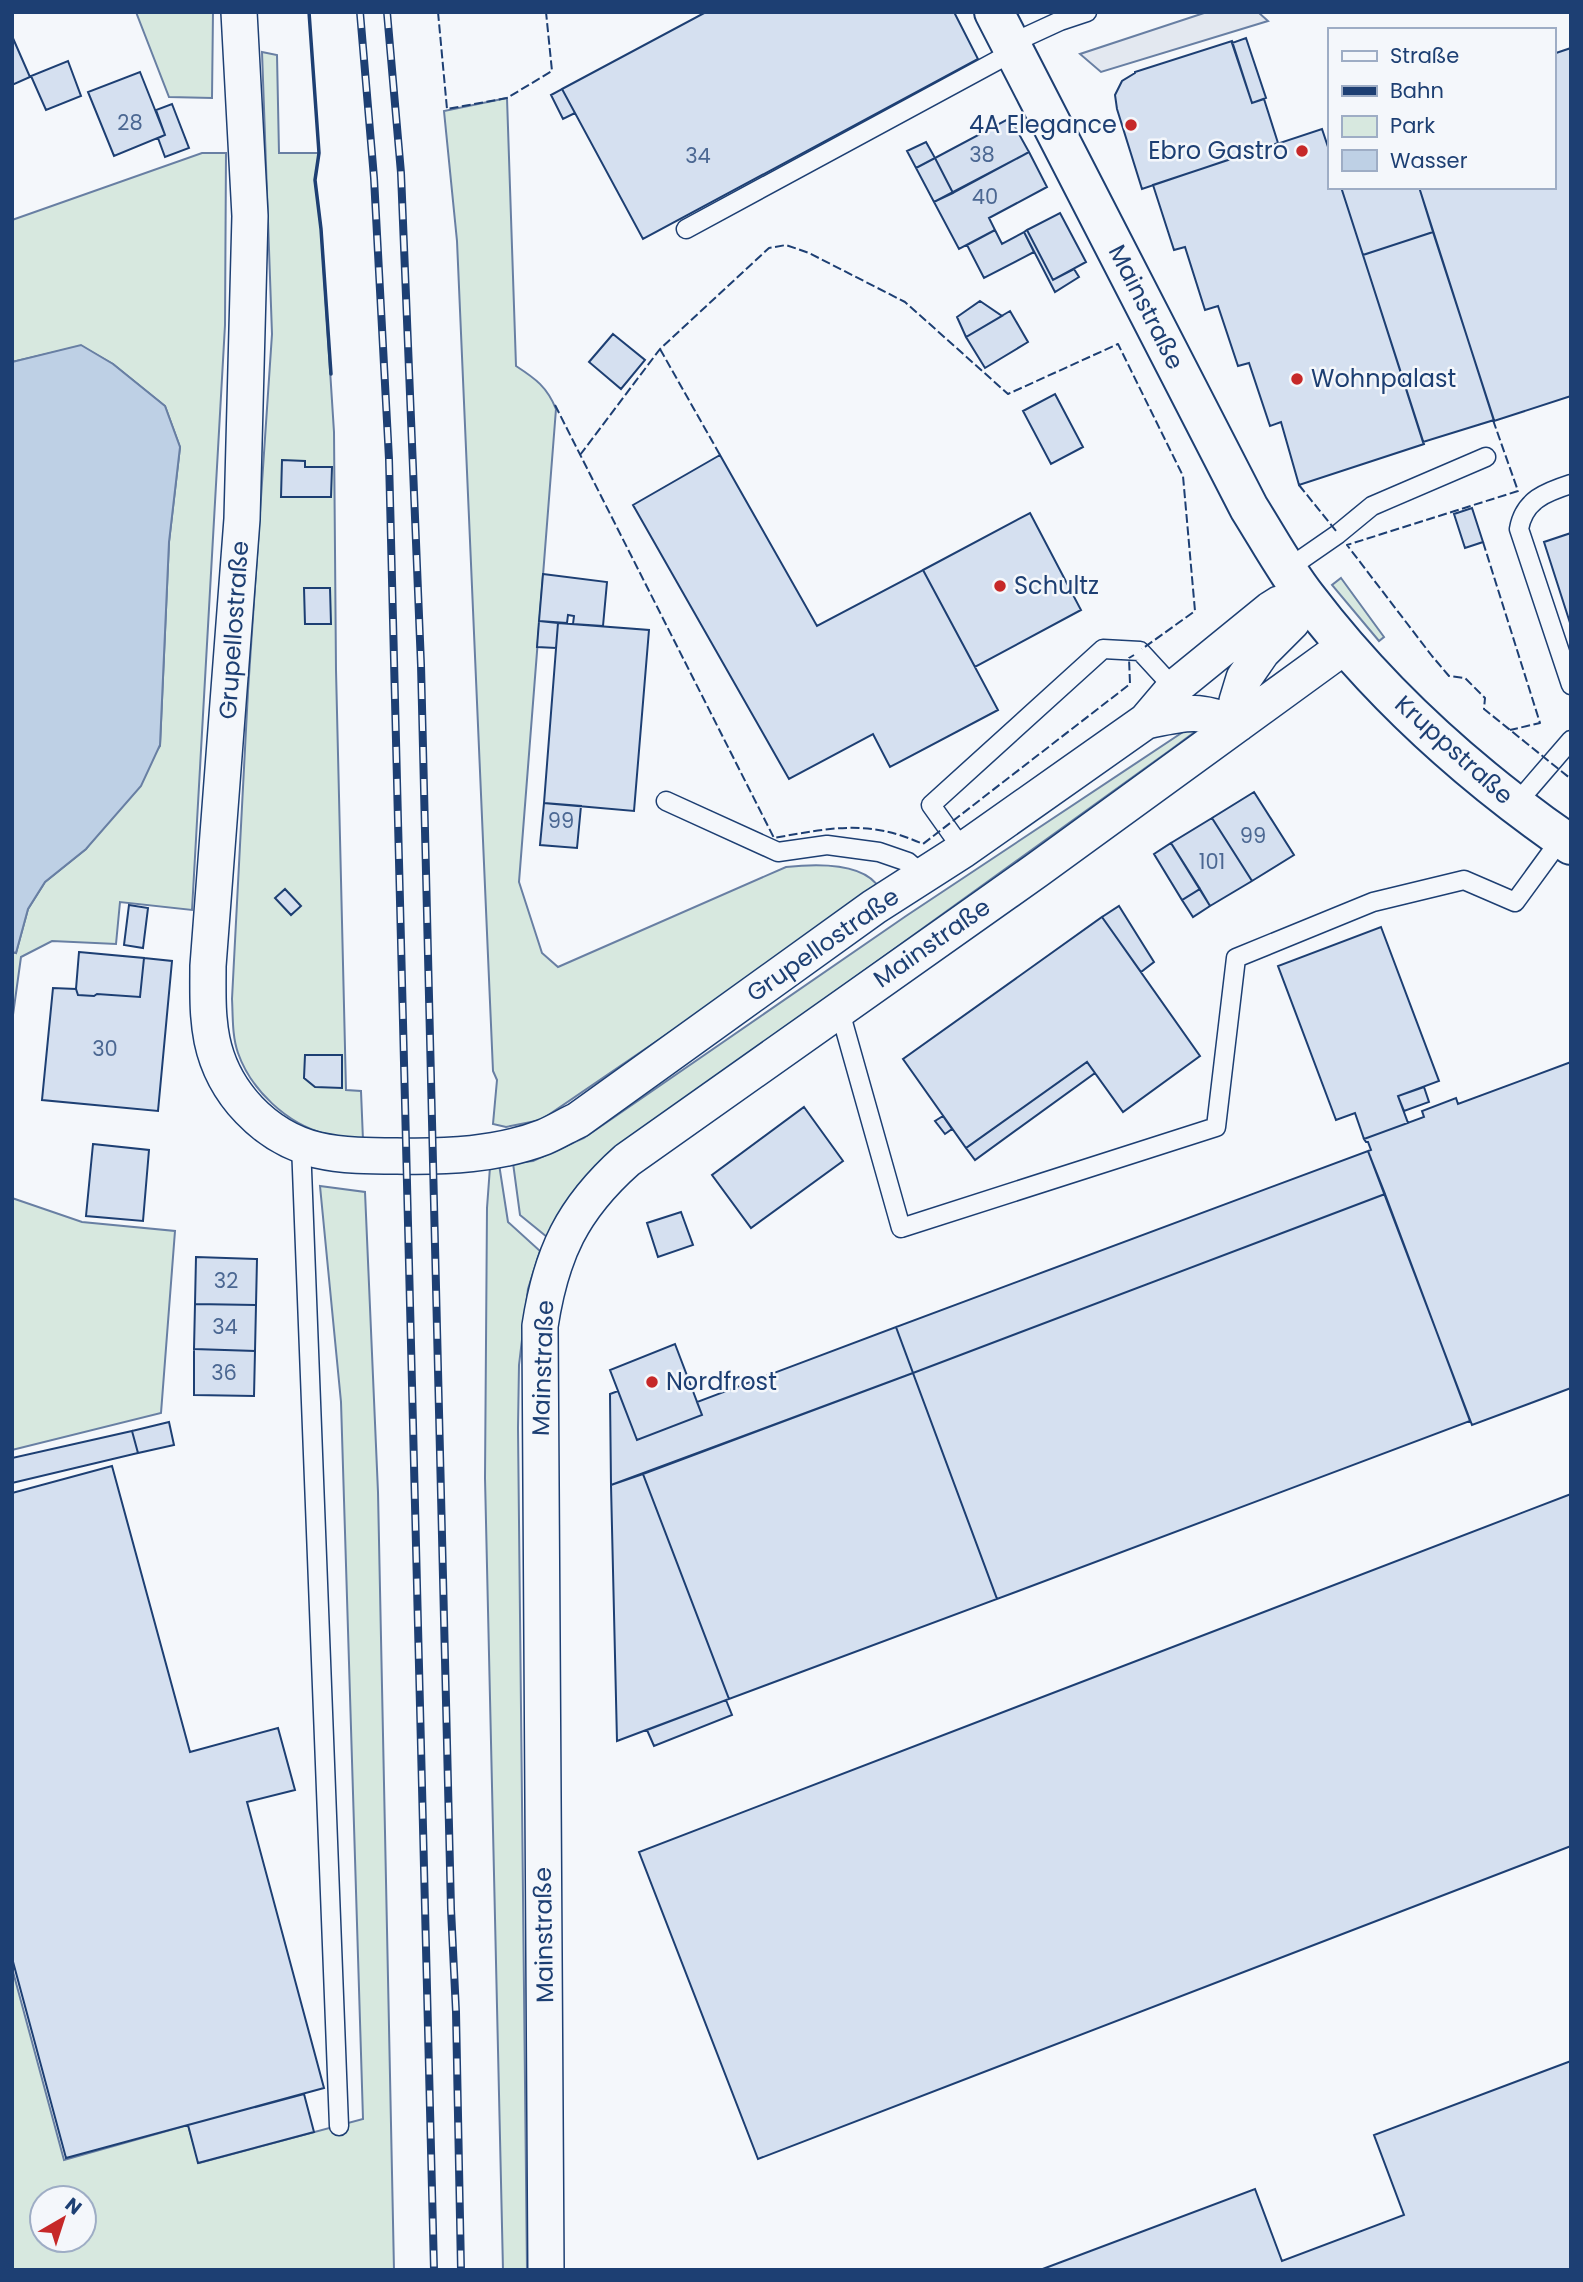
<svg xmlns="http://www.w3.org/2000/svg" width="1583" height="2282" font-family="Poppins,sans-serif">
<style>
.green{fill:#d7e8df;stroke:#687fa3;stroke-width:2;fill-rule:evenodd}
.parking{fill:#e3e8f0;stroke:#687fa3;stroke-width:2}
.water{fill:#bed0e5;stroke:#687fa3;stroke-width:2}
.building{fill:#d5e0f0;stroke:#1d3f73;stroke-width:2}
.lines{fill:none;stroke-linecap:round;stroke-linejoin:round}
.service-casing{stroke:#1d3f73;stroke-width:21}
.minor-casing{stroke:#1d3f73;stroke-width:38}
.tertiary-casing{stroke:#1d3f73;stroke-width:42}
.service{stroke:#f4f7fb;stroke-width:18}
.minor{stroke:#f4f7fb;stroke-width:35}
.tertiary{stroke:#f4f7fb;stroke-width:38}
.rail-casing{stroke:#1d3f73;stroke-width:8}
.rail{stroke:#f4f7fb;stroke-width:5;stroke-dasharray:16;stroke-linecap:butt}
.fence{stroke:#1d3f73;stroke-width:2;stroke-dasharray:9 3.5;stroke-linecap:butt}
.wall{stroke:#1d3f73;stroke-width:3.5}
.poi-dot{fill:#c62828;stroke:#f4f7fb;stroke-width:2.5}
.labels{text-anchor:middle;stroke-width:5;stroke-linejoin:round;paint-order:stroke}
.number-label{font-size:21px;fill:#4b6792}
.poi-label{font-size:24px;fill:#1d3f73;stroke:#f4f7fb;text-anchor:start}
.street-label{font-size:24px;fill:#1d3f73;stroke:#f4f7fb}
</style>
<rect width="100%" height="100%" fill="#f4f7fb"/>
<path class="green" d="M 136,12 L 213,12 L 212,98 L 169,97 Z
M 262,52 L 277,55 L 279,153 L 319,153 L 315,180 L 321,229 L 334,432 L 336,670 L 346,1090 L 361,1091 L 363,1140 C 351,1138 338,1137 326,1134 C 287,1124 251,1090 238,1053 C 232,1036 233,1017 232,999 L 248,691 L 272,334 Z
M 507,98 L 516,366 C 536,379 547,387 556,409 L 519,882 L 542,953 L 558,967 L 786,867 C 814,864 864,861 880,889 L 541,1120 L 506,1127 L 493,1124 L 497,1080 L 493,1071 L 457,241 L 444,111 Z
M 202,153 L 226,153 L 225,325 L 192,910 L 120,902 L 116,944 L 52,941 L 21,957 L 12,1022 L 12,952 L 16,953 L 28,909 L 45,882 L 86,849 L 160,746 L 169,542 L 180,447 L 165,406 L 113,364 L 81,346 L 12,362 L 12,220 Z
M 1341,578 L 1384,637 L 1379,641 L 1332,585 Z
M 1192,726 L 1196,731 L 1169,751 L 600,1161 L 572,1194 L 547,1237 L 520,1215 L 513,1163 L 533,1161 L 584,1138 L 906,916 Z
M 499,1164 L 508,1222 L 540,1251 L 528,1289 L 519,1365 L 518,1428 L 527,2270 L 503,2270 L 485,1478 L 487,1208 L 490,1167 Z
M 320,1186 L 365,1192 L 378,1492 L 394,2270 L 12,2270 L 12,1968 L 64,2160 L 188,2125 L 199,2163 L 363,2119 L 341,1402 ZM 42,2198 L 84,2198 L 84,2240 L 42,2240 Z
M 12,1198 L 82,1222 L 175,1231 L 161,1413 L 12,1450 Z"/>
<path class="parking" d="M 1207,12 L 1258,12 L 1268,21 L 1101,72 L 1080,54 Z"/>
<path class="water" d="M 81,345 L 113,364 L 165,406 L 180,447 L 169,542 L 160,745 L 141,786 L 86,849 L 45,882 L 28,909 L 16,953 L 12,952 L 12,362 Z"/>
<path class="building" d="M 706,12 L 954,12 L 978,59 L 643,239 L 562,89 Z
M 12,36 L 30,77 L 12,85 Z
M 1246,38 L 1266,98 L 1252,103 L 1232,43 Z
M 1232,41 L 1252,103 L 1264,99 L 1278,143 L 1142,189 L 1117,109 L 1115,95 L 1122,81 L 1135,73 L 1135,72 Z
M 1571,48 L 1571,396 L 1494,421 L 1419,187 L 1553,187 L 1553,54 Z
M 68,61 L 81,96 L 46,110 L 31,76 Z
M 140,72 L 165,135 L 114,156 L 88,92 Z
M 562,89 L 575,113 L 563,119 L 551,95 Z
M 172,104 L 189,148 L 165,157 L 158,138 L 165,135 L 156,110 Z
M 1010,118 L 1029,152 L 953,193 L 935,158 Z
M 1322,129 L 1329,150 L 1329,187 L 1341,187 L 1424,444 L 1299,485 L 1281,422 L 1270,426 L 1249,363 L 1238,366 L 1218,306 L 1205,310 L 1185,247 L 1174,250 L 1153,185 Z
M 926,142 L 935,158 L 916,168 L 907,151 Z
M 1029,152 L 1047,187 L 989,218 L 995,230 L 959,249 L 934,202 Z
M 935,158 L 953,193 L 934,202 L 916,168 Z
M 1341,187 L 1419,187 L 1433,232 L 1363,255 Z
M 1060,213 L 1086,262 L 1053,280 L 1027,230 Z
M 995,230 L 1002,244 L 1024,232 L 1034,252 L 984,278 L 967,245 Z
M 1027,230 L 1053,280 L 1074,269 L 1079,277 L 1055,292 L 1024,232 Z
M 1433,232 L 1494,420 L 1423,442 L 1363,255 Z
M 980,301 L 1002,316 L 966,337 L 957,317 Z
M 1010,311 L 1028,342 L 985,368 L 966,337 Z
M 613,334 L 645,360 L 621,389 L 589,362 Z
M 1055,394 L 1083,447 L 1051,464 L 1023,411 Z
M 720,455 L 817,626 L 923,570 L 998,710 L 890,767 L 873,734 L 789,779 L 633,505 Z
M 282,460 L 305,461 L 305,467 L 332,467 L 331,497 L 281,497 Z
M 1472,508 L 1483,542 L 1465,548 L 1454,514 Z
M 1030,513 L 1081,610 L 975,667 L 923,570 Z
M 1571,533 L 1571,626 L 1544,542 Z
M 543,574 L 607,582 L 603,626 L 573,624 L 574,616 L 568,615 L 567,623 L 539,621 Z
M 304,588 L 330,588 L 331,624 L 305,624 Z
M 539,621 L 558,623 L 556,648 L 537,647 Z
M 558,623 L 649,630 L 634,811 L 544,803 Z
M 1254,792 L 1294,855 L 1252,881 L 1212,818 Z
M 544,803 L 581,806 L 577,848 L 540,845 Z
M 1212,818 L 1252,881 L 1210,906 L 1171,843 Z
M 1171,843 L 1200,889 L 1182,900 L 1154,854 Z
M 285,889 L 301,906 L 291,915 L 275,898 Z
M 1200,889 L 1210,906 L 1193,917 L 1182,900 Z
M 129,905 L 148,908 L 143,948 L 124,945 Z
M 1119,906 L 1154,962 L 1141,972 L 1102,917 Z
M 1102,917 L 1200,1056 L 1123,1112 L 1087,1062 L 966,1148 L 903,1059 Z
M 1381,927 L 1439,1081 L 1398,1096 L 1408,1123 L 1364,1139 L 1355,1113 L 1336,1120 L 1278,966 Z
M 79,952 L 144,958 L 140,997 L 97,994 L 94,996 L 78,995 L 76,989 Z
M 144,958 L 172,961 L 158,1111 L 42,1100 L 53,988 L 76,989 L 78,995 L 94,996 L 97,994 L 140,997 Z
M 305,1055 L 342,1055 L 342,1088 L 315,1087 L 304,1078 Z
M 1087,1062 L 1095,1073 L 975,1160 L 966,1148 Z
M 1571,1062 L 1571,1388 L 1472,1425 L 1368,1151 L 1371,1150 L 1368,1142 L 1366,1142 L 1364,1139 L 1424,1117 L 1422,1111 L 1456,1098 L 1458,1104 Z
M 1424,1087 L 1429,1102 L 1404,1111 L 1398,1096 Z
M 804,1107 L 843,1161 L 751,1228 L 712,1175 Z
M 943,1116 L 952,1129 L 945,1134 L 935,1121 Z
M 93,1144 L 149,1150 L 143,1221 L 86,1216 Z
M 1368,1151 L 1385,1194 L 913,1373 L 896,1327 Z
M 1385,1194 L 1470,1421 L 997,1599 L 913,1373 Z
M 681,1212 L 693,1245 L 658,1257 L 647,1223 Z
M 196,1257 L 257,1259 L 256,1305 L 195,1304 Z
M 195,1304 L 256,1305 L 255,1351 L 194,1349 Z
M 896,1327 L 913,1373 L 611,1485 L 610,1394 L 618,1391 L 637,1440 L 702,1415 L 697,1402 Z
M 675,1344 L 702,1415 L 637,1440 L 610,1370 Z
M 194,1349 L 255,1351 L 254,1396 L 194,1395 Z
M 913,1373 L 997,1599 L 729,1699 L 643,1474 Z
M 169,1422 L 174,1445 L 138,1453 L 132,1431 Z
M 132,1431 L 138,1453 L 12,1483 L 12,1458 Z
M 112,1466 L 190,1752 L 278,1728 L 295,1790 L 247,1802 L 324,2088 L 66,2158 L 12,1958 L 12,1493 Z
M 643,1474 L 729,1699 L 617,1741 L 611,1485 Z
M 1571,1494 L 1571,1846 L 758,2159 L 639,1852 Z
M 726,1700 L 732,1715 L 654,1746 L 647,1730 Z
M 1571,2061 L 1571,2270 L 1040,2270 L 1255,2189 L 1282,2261 L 1404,2215 L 1374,2135 Z
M 304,2094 L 314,2132 L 198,2163 L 188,2125 Z"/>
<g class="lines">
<defs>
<path id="service" d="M 1010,44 L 1060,21 L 1087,12
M 686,229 L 1015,51
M 1571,484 C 1546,492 1524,500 1519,529 L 1571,685
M 1286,570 L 1338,534 L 1372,506 L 1486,457
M 666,801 L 778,852 L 827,845 L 879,852 L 908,862 L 923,875
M 1515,805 L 1571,740
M 963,850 L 931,805 L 1103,649 L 1140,651 L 1174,688
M 839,1008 L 901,1228 L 1216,1127 L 1236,958 L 1373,902 L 1464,880 L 1515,902 L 1561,839
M 301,1144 L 339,2126"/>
<path id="minor" d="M 239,12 L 250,216 L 242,519 L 208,966 C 208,991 207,1015 212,1040 C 223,1093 265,1137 317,1150 C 343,1156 371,1156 397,1156 C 446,1157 498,1155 544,1137 C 556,1132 567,1125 578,1120 L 874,907 L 963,850 L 1146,721 L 1174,688 L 1271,609 L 1279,604 L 1306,598
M 1146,721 C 1189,712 1196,709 1238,724
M 1238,724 L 1237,701 L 1244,678 L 1262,652 L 1292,622 L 1306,598
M 546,2270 L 540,1326 C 551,1254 572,1209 627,1160 L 1037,870 L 1345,646"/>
<path id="tertiary" d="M 994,12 L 1249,508 C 1268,538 1285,570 1307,598 C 1380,694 1471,776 1571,845"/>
</defs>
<use href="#service" class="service-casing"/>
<use href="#minor" class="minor-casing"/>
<use href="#tertiary" class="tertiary-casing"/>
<use href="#service" class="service"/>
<use href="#minor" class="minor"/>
<use href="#tertiary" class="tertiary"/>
<defs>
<path id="rail" d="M 360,12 L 374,178 L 389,459 L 434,2270
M 387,12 L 401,173 L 421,665 L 451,1909 L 456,2012 L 461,2270"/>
</defs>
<use href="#rail" class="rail-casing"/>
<use href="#rail" class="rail"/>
<path class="fence" d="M 438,12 L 447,109 L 507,98 L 552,71 L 546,12
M 660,349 L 720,455
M 555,405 L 774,838 C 830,828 868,819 923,844 L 1130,684 L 1129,658 L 1134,655
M 1493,420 L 1518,491 L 1347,545 L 1432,656 L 1449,676 L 1465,678 L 1485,698 L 1484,709 L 1571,779
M 580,455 L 660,349 L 769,248 L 786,245 L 809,253 L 905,302 L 1008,394 L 1118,344 L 1183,476 L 1195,611 L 1142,649
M 1299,485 L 1336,531
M 1483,542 L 1540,723 L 1510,730"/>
<path class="wall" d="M 309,12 L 319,153 L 315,180 L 321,229 L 331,374"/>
</g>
<g class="poi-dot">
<circle cx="1131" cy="125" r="7"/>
<circle cx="1302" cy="151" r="7"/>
<circle cx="1297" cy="379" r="7"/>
<circle cx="1000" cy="586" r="7"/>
<circle cx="652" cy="1382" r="7"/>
</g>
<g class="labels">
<g class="number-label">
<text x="130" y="130">28</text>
<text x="982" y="162">38</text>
<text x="698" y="163">34</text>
<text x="985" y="204">40</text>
<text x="561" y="828">99</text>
<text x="1253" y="843">99</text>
<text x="1212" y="869">101</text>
<text x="105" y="1056">30</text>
<text x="226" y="1288">32</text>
<text x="225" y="1334">34</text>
<text x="224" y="1380">36</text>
</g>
<g class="poi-label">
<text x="1117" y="133" text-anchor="end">4A Elegance</text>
<text x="1288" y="159" text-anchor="end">Ebro Gastro</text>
<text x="1311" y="387">Wohnpalast</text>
<text x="1014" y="594">Schultz</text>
<text x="666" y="1390">Nordfrost</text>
</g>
<g class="street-label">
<text transform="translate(1146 307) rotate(63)" y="8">Mainstraße</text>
<text transform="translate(234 630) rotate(-86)" y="8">Grupellostraße</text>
<text transform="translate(1454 750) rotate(42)" y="8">Kruppstraße</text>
<text transform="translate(932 943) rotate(-35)" y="8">Mainstraße</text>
<text transform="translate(823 945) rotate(-35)" y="8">Grupellostraße</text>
<text transform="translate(543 1368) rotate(-88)" y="8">Mainstraße</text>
<text transform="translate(544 1935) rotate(-91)" y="8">Mainstraße</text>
</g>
</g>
<rect width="1583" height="2282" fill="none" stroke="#1d3f73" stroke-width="28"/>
<rect x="1328" y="28" width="228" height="161" fill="#f4f7fb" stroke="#9eadc5" stroke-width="2"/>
<rect x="1342" y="51" width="35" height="10" fill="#f4f7fb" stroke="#9eadc5" stroke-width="2"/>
<text x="1390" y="63" font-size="21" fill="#1d3f73">Straße</text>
<rect x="1342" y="86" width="35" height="10" fill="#1d3f73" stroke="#9eadc5" stroke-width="2"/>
<text x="1390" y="98" font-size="21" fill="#1d3f73">Bahn</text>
<rect x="1342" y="116" width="35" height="21" fill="#d7e8df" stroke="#9eadc5" stroke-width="2"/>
<text x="1390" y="133" font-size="21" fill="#1d3f73">Park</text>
<rect x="1342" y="150" width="35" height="21" fill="#bed0e5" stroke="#9eadc5" stroke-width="2"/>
<text x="1390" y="168" font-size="21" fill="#1d3f73">Wasser</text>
<g transform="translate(63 2219) rotate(39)"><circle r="33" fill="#f4f7fb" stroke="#9eadc5" stroke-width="2"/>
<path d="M0-5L12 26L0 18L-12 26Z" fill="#c62828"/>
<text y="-10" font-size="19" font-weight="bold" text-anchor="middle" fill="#1d3f73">N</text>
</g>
</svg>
